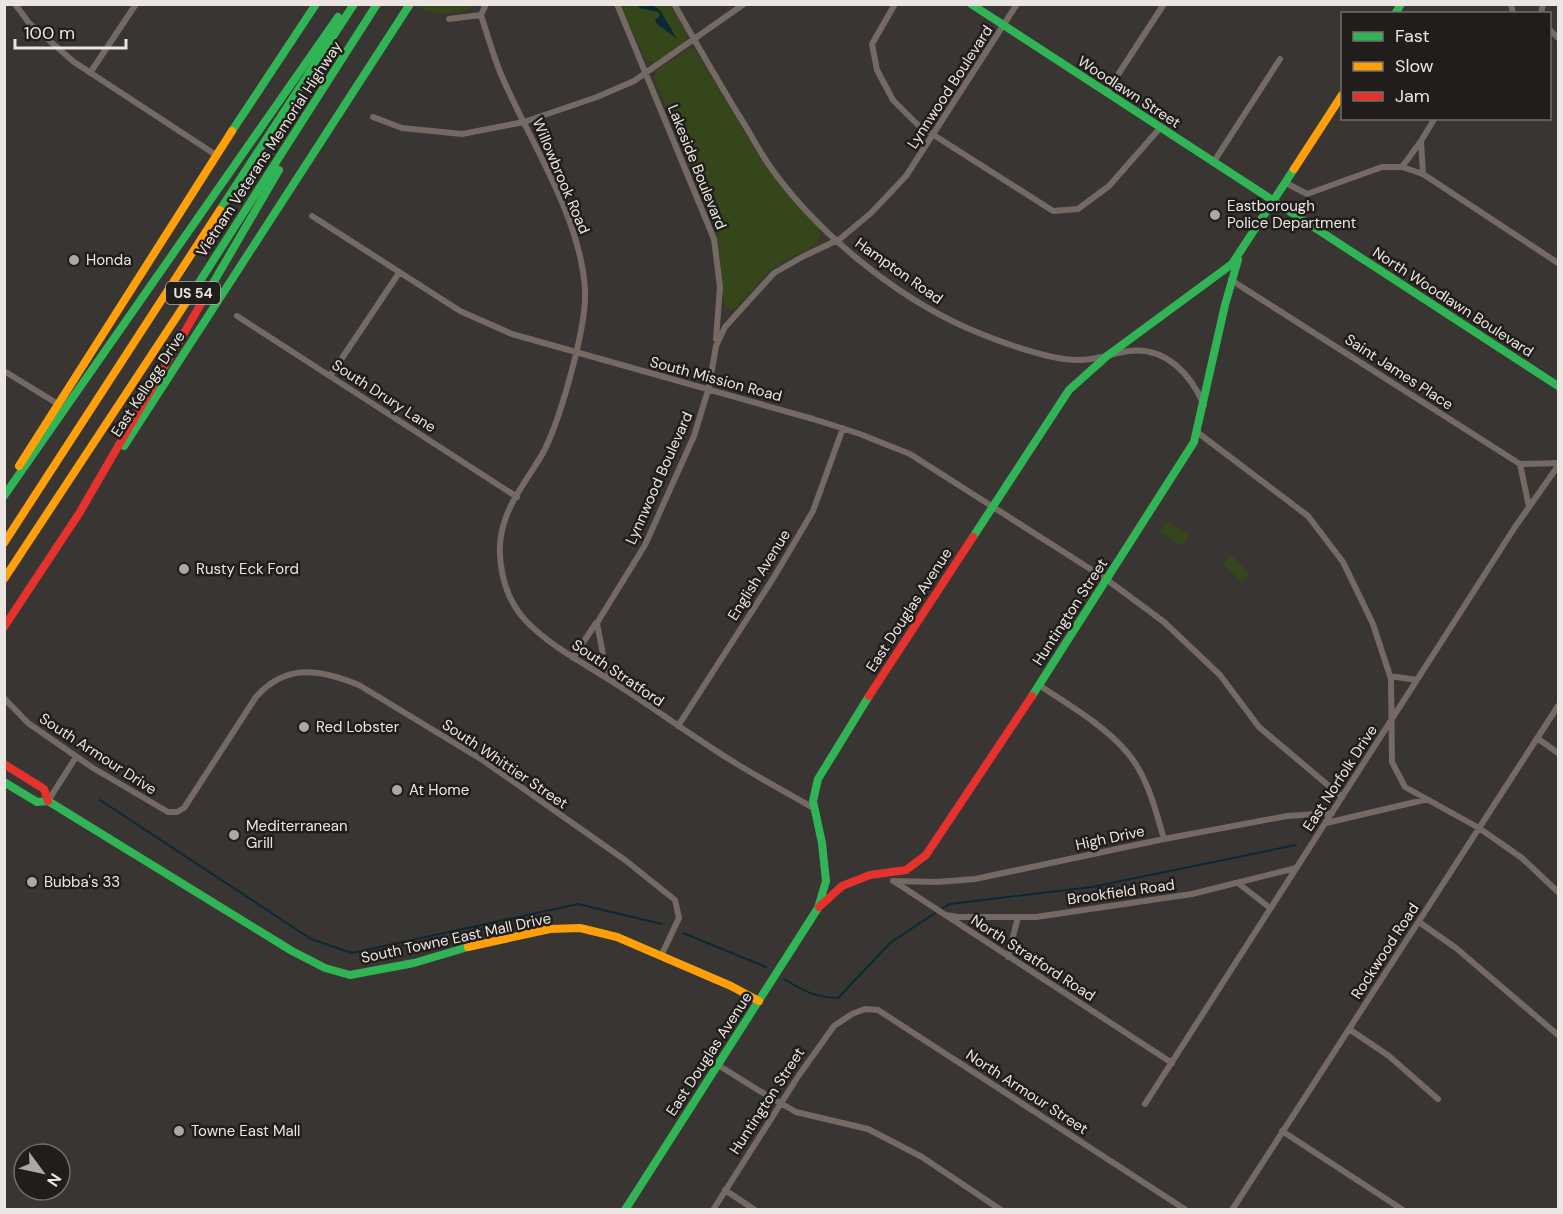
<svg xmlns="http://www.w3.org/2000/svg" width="1563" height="1214" font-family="'DM Sans',sans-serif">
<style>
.green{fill:#35461b}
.water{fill:#0a2936}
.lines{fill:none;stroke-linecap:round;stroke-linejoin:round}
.stream{stroke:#0a2936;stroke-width:2}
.street{stroke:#746963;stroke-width:6}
.fast{stroke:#30b455;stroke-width:8}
.slow{stroke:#ff9f0a;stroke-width:8}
.jam{stroke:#e5322d;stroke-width:8}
.poi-dot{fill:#ada8a4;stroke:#201d1a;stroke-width:2}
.labels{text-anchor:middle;stroke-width:5;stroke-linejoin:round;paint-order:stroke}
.shield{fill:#201d1a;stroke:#aeaaa6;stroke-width:1.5}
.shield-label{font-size:14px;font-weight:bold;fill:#ebe6e2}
.street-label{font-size:15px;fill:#ebe6e2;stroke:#201d1a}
.poi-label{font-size:15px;fill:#ebe6e2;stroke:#201d1a;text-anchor:start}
</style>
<rect width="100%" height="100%" fill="#393532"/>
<path class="green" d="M 418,5 L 418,4 L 476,5 C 455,17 438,15 416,7 Z
M 621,5 L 670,5 L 687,33 L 686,41 L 654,63 L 646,61 Z
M 691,48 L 695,50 L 756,152 L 794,202 L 819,227 L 820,233 L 817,245 L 783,261 L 768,272 L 735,309 L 731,310 L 724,305 L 718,240 L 706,194 L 654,79 L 656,71 L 659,68 Z
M 1167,521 L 1189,535 L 1182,546 L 1160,532 Z
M 1231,555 L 1250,574 L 1242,582 L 1223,564 Z"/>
<path class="water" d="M 636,5 L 652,5 L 660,10 L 677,39 L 656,23 L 655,20 L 660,16 L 658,12 L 640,8 Z"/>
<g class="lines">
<path class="stream" d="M 100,800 L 311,939 L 352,953 L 578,904 L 662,924
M 943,908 L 950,904 L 1092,887 L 1296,845
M 683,933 L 766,967
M 784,979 C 802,990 816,998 838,998 L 890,943 L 935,913"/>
<path class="street" d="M 15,4 L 29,23 L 74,62 L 216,155
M 486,4 L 481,15 C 487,34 493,54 500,72 C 528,139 581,216 585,290 C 587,326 561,416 545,449 C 532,474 512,496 504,523 C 494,555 503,597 526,621 C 552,648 586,664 616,684 C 657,710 696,739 737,764 C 763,780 789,794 815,809
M 617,4 L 714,239 L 720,287 L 716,339
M 674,4 C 695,41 716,78 738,114 C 749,131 758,149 769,165 C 815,231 893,295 967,328 C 995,340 1050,361 1080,360 C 1097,360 1113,353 1129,351 C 1166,346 1191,375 1204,405
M 895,4 L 872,44 L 877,70 L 893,100 L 918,125 L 1053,211 L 1078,209 L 1109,186 L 1160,128
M 1511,4 L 1513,14
M 1541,14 L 1543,4
M 449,19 L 481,15
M 1550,30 L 1558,38
M 90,73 L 136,4
M 1106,93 L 1164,4
M 373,117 L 402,128 L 462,134 L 524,122 L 597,97 L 634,81 L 744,4
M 1213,163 L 1280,59
M 1402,167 L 1421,141
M 1423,174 L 1421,141 L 1435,118
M 1286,183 L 1307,194 L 1382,167 L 1402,167 L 1423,174 L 1558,263
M 312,216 L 460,311 L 512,334 L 813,419 L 860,434 L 910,454 L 1106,579 L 1164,622 L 1220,675 L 1259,727 L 1342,797
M 1231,280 L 1520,464 L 1558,463
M 237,316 L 517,497
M 4,371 L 58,404
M 330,376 L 399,273
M 1197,432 L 1308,516 L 1343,562 L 1373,624 L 1391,679 L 1392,762 L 1405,787 L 1479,828 L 1522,858 L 1558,892
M 1520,464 L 1529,507
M 573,658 L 596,623
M 1390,676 L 1417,680
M 614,682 L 605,665 L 597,623 L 645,545 L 694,436 L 709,387 L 716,346 L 725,327 L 774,273 L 804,256 L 840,239 L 871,213 L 906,176 L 1017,4
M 1039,685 C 1067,704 1102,724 1125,750 C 1147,774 1155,808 1164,839
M 4,698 L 28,723 L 93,768 L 168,812 L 177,812 L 184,808 L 256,697 C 286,663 320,669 359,685 L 484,761 L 625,860 L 675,900 L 679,918 L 661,956
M 678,726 L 774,577 L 813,511 L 843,428
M 1537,738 L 1558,753
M 48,801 L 76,757
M 1326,823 L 1424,800
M 893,881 L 937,882 L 975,879 L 1164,839 L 1287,816 L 1332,813
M 895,882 L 1172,1063
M 1238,883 L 1270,908
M 945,915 L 958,917 L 1036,917 L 1192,894 L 1296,868
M 1419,922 L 1456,948 L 1558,1035
M 1008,957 L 1018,917
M 1349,1029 L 1389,1056 L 1438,1099
M 718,1065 L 758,1090 L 796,1112 L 868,1129 L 922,1157 L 1001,1210
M 1145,1104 L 1515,527 L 1558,466
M 1282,1131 L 1403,1210
M 725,1190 L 755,1210
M 713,1210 L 799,1075 L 834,1026 L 852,1014 L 865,1009 L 878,1010 L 1186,1210
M 1232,1210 L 1558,706"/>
<path class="fast" d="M 971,4 L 1558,386
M 1395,14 L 1401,4
M 232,131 L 316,4
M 220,210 L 354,4
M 193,292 L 377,4
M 202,302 L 279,170
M 124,446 L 410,4
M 4,496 L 338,17
M 973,537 L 1069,390 L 1107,356 L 1232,264 L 1294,169
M 1032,696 L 1194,442 L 1225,305 L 1238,260
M 4,782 L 37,802 L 48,801 L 292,951 L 325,968 L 350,975 L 414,963 L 468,947
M 625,1210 L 818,908 L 826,881 L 822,843 L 813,801 L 818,779 L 869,696"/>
<path class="slow" d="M 1294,169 L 1342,95
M 19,466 L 232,131
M 4,543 L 220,210
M 4,579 L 193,292
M 468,947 L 550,929 L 580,928 L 617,937 L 731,986 L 759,1001"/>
<path class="jam" d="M 77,517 L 202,302
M 4,627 L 80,512
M 869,696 L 973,537
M 4,764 L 44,789 L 48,801
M 819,907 L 842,886 L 870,875 L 906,870 L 926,855 L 1032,696"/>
</g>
<g class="poi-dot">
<circle cx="1215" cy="215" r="6"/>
<circle cx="74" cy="260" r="6"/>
<circle cx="184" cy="569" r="6"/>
<circle cx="304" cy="727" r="6"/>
<circle cx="397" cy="790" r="6"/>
<circle cx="234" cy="835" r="6"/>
<circle cx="32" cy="882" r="6"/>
<circle cx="179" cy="1131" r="6"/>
</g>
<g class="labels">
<rect class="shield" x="166" y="282" width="54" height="22" rx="4.5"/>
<g class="shield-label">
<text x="193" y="298">US 54</text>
</g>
<g class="street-label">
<text transform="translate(950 87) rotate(-57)" y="5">Lynnwood Boulevard</text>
<text transform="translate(1129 92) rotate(33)" y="5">Woodlawn Street</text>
<text transform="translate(269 149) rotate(-57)" y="5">Vietnam Veterans Memorial Highway</text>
<text transform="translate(697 167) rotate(68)" y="5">Lakeside Boulevard</text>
<text transform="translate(561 176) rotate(67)" y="5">Willowbrook Road</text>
<text transform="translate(899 271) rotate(35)" y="5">Hampton Road</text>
<text transform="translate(1453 302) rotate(33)" y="5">North Woodlawn Boulevard</text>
<text transform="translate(1399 372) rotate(33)" y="5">Saint James Place</text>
<text transform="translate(716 379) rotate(15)" y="5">South Mission Road</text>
<text transform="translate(148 384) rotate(-57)" y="5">East Kellogg Drive</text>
<text transform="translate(384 396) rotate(33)" y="5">South Drury Lane</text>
<text transform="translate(659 478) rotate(-66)" y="5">Lynnwood Boulevard</text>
<text transform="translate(759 575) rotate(-58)" y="5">English Avenue</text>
<text transform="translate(909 610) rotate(-57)" y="5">East Douglas Avenue</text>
<text transform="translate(1070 612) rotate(-57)" y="5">Huntington Street</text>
<text transform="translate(618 673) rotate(34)" y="5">South Stratford</text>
<text transform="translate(98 754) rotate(33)" y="5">South Armour Drive</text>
<text transform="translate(505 764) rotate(34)" y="5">South Whittier Street</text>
<text transform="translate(1340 778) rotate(-57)" y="5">East Norfolk Drive</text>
<text transform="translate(1110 838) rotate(-12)" y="5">High Drive</text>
<text transform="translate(1121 892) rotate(-8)" y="5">Brookfield Road</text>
<text transform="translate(456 938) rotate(-12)" y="5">South Towne East Mall Drive</text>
<text transform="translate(1385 951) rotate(-57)" y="5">Rockwood Road</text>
<text transform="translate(1033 958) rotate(33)" y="5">North Stratford Road</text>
<text transform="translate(709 1054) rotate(-57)" y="5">East Douglas Avenue</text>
<text transform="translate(1027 1092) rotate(33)" y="5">North Armour Street</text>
<text transform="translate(767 1101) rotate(-57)" y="5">Huntington Street</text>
</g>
<g class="poi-label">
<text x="1227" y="211">Eastborough<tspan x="1227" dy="17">Police Department</tspan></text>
<text x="86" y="265">Honda</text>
<text x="196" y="574">Rusty Eck Ford</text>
<text x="316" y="732">Red Lobster</text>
<text x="409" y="795">At Home</text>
<text x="246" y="831">Mediterranean<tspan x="246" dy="17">Grill</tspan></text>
<text x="44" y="887">Bubba's 33</text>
<text x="191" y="1136">Towne East Mall</text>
</g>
</g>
<rect width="1563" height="1214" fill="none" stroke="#ebe6e2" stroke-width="12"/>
<rect x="1341" y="12" width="210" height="108" fill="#201d1a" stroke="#716d6a" stroke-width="1.5"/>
<rect x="1353" y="32" width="30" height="9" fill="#30b455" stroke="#716d6a" stroke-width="1.5"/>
<text x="1395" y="42" font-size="18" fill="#ebe6e2">Fast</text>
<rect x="1353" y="62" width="30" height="9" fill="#ff9f0a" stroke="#716d6a" stroke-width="1.5"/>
<text x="1395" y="72" font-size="18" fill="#ebe6e2">Slow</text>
<rect x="1353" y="92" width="30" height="9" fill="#e5322d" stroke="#716d6a" stroke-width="1.5"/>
<text x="1395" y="102" font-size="18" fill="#ebe6e2">Jam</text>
<g transform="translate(42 1172) rotate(123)"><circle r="28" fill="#201d1a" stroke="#716d6a" stroke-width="1.5"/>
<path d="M0-4.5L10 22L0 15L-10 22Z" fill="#ada8a4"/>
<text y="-9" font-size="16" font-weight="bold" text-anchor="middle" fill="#ebe6e2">N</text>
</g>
<path d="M15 39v9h111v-9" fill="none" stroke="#ebe6e2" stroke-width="3"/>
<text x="24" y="39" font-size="18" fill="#ebe6e2" stroke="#201d1a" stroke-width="4.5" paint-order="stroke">100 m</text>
</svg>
